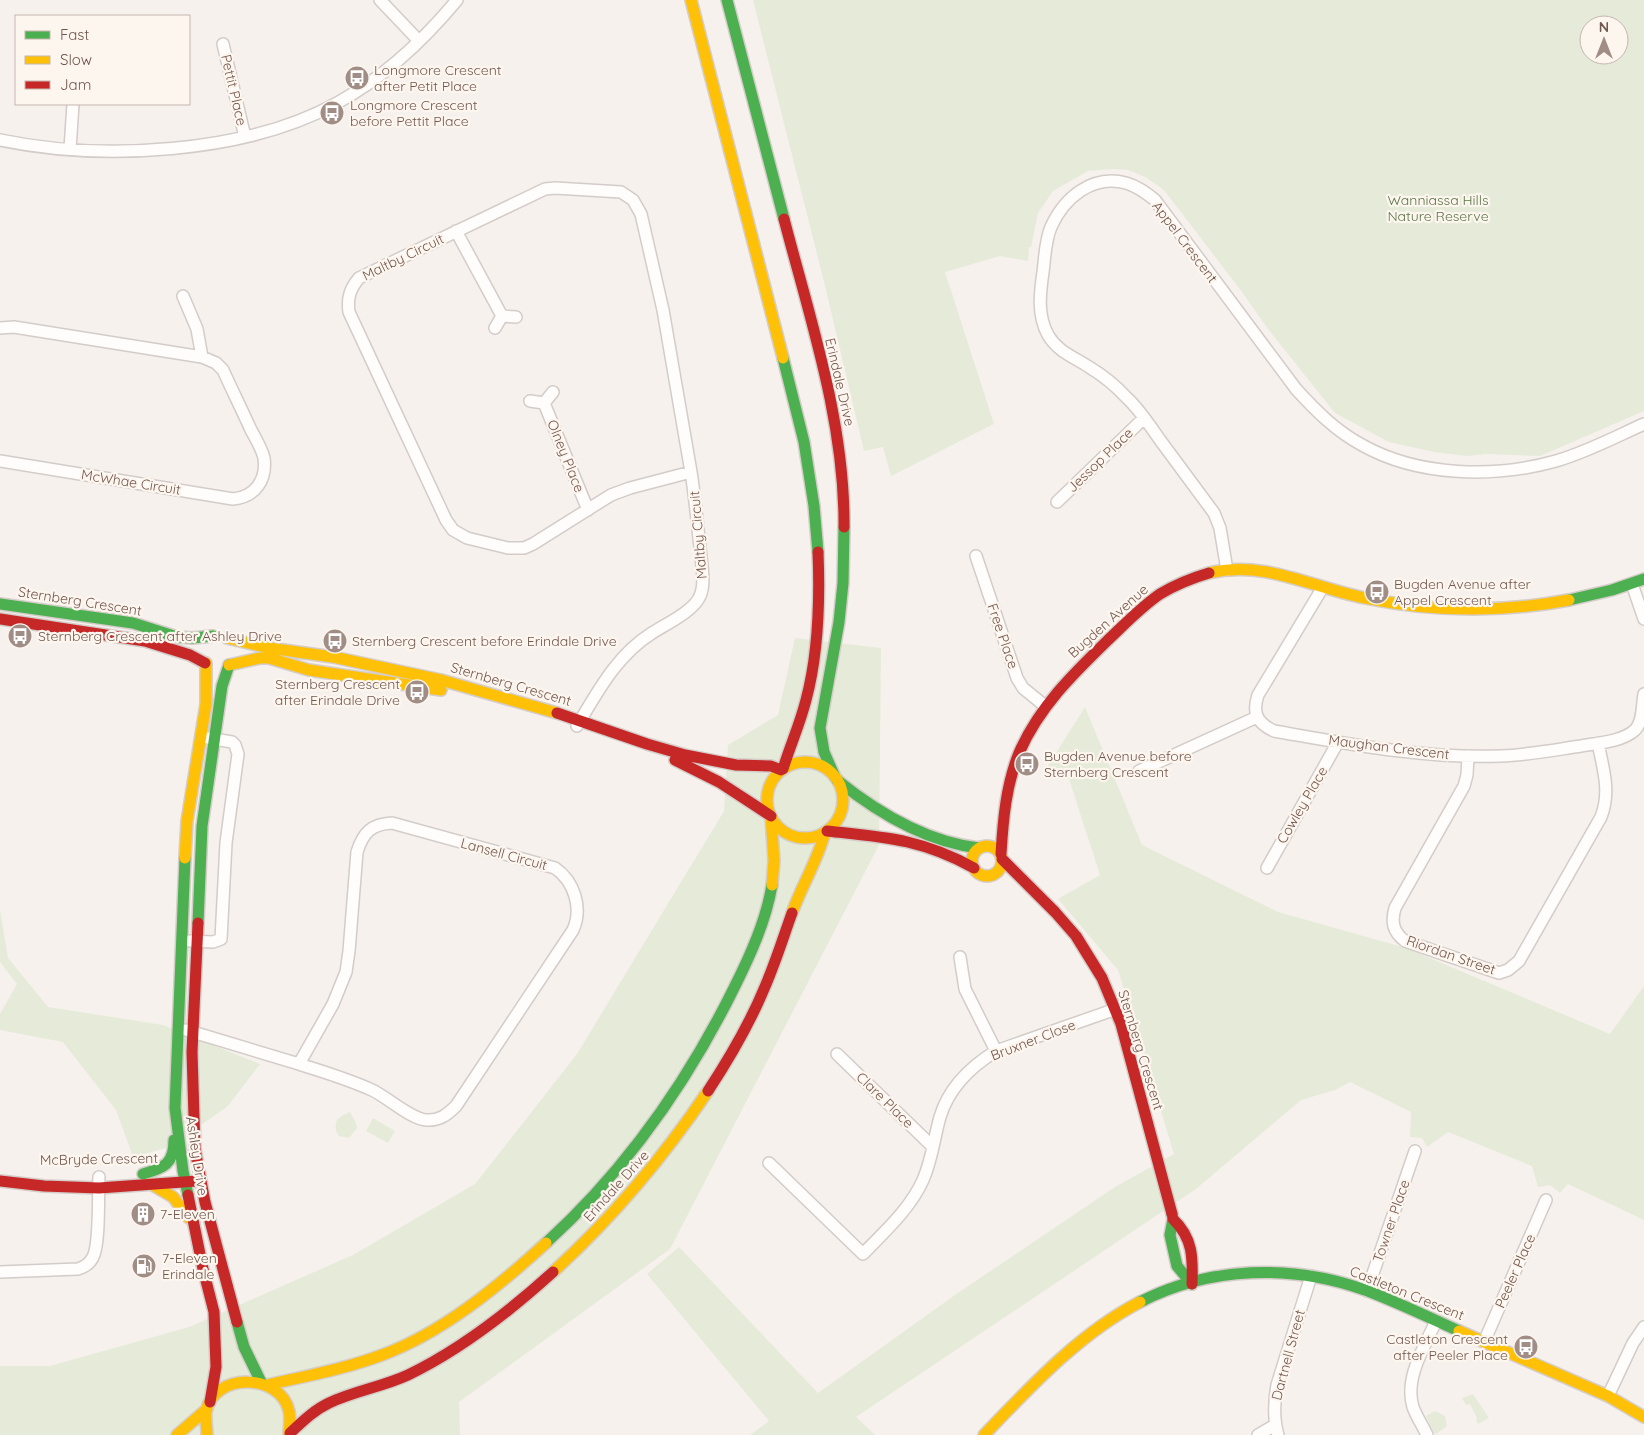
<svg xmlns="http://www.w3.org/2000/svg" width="1644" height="1435" font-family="Quicksand,sans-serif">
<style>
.green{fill:#e6ebd9;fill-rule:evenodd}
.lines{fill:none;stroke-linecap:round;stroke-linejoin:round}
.street-casing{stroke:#d3ccc8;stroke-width:14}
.fast-casing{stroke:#d5cdc9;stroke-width:14}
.slow-casing{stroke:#d5cdc9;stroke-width:14}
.jam-casing{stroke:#d5cdc9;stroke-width:14}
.street{stroke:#fefdfc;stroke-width:11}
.fast{stroke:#4caf50;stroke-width:11}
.slow{stroke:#ffc107;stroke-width:11}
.jam{stroke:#c62828;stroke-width:11}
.labels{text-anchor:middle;stroke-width:4.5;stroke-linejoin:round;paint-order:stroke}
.poi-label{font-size:14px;fill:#72574f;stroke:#fdf6ef;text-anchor:start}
.street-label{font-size:14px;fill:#72574f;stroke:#fdf6ef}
.park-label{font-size:14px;fill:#5c7648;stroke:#fdf6ef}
</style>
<rect width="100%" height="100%" fill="#f6f1ed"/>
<path class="green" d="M 753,0 L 1644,0 L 1644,411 L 1540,456 L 1486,454 L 1467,456 L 1434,452 L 1389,442 L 1335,413 L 1268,329 L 1242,292 L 1164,190 L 1145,177 L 1128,170 L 1115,169 L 1088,171 L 1053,191 L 1038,213 L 1031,247 L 1029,247 L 1028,261 L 1000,256 L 945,272 L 994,424 L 891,476 L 883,447 L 864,451 L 825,286 ZM 1589,25 L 1619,25 L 1619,55 L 1589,55 Z
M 795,638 L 881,648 L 879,845 L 670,1249 L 459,1402 L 460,1435 L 0,1435 L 0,1366 L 50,1366 L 189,1327 L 353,1255 L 475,1184 L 577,1054 L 724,811 L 728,745 L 778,715 Z
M 1085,707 L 1142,845 L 1278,912 L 1406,948 L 1610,1034 L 1644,986 L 1644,1220 L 1568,1184 L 1560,1193 L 1550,1185 L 1538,1187 L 1532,1166 L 1448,1132 L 1427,1147 L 1422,1138 L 1410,1137 L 1411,1112 L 1350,1082 L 1335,1090 L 1301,1100 L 1196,1189 L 856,1417 L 875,1435 L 750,1435 L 769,1421 L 647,1274 L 679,1247 L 818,1393 L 955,1295 L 1115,1187 L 1174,1154 L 1118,970 L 1058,899 L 1100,875 L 1069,779 L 1042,775 Z
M 0,910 L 8,958 L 48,1007 L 163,1025 L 260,1064 L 228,1106 L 170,1147 L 133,1157 L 116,1110 L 63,1042 L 0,1030 L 0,1014 L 17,984 L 0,962 Z
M 350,1112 L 356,1123 L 357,1128 L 349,1138 L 339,1136 L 336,1131 C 334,1119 340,1116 350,1112 Z
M 373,1118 L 395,1131 L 388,1143 L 366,1131 Z
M 1473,1394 L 1489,1418 L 1478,1424 L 1476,1419 L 1477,1418 L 1470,1404 L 1466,1405 L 1462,1398 Z
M 1435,1411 L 1445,1416 L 1447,1426 L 1436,1434 L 1434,1433 L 1426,1416 Z"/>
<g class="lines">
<defs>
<path id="street" d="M 380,0 L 419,41
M 223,44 L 245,137
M 0,140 C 101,161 245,154 337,103 C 383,78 423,41 457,0
M 70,149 L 73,104
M 456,231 L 502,316 L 516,317
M 183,296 L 197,329 L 202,357
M 0,328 L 14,327 L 202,357 L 216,363 L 223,370 C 232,390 242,410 251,430 C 256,439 262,449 264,458 C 267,480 255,497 233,499 L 0,461
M 495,328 L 502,316
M 530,401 L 544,403 L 588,510
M 544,403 L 553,392
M 1057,502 L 1144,418
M 976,556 L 1017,678 L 1023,688 L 1045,706
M 1227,570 L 1220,528 L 1214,513 C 1196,489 1178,464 1160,440 C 1150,426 1140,410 1127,398 C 1116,386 1104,376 1089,367 C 1074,357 1058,352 1048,335 C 1037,315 1040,293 1043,272 C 1045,257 1045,241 1051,227 C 1064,198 1092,174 1126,183 C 1137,186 1146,193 1155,200 L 1296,389 C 1316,411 1336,431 1362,445 C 1419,477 1495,478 1556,461 C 1587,452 1615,437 1644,424
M 1632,584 L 1644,619
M 1323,587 L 1258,695 C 1252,713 1257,723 1274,731 C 1349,744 1424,759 1501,756 C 1528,755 1554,750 1581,746 C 1597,743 1622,742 1635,730 C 1643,722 1642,706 1644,694
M 577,726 C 598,691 617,655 652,633 C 666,624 694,611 700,596 C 706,582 701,563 700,547 C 697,522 695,497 691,472 L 630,488 L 611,495 L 533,544 L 524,548 L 508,548 L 467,538 L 453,530 L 446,520 L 349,312 C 347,298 350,289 359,278 L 545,189 L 555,188 L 621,192 L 633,200 L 641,214 L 663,310 L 691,472
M 1468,756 L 1467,775 L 1464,786 L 1395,908 C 1391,922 1393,932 1405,941 L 1499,973 L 1508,970 L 1519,961 L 1601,817 C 1611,791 1603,769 1598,743
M 1139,771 L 1257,717
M 1267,868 L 1338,742
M 190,941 L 213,942 L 221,939 L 226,843 L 238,754 L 235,745 L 232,742 L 208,738
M 960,957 L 965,989 L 996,1051
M 186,1030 L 299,1064 L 333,1004 L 346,972 L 349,951 L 357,852 C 363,833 371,824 392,823 L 555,868 C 574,881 583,908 573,930 L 456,1106 C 447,1115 439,1121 426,1120 C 411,1119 387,1097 372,1090 C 348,1079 324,1072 299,1064
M 837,1054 L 933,1147
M 769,1163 L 863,1254 C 885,1231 910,1209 923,1180 C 932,1160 934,1138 940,1117 C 949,1087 970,1067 996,1051 L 1116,1009
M 0,1272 L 78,1269 C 85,1267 90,1263 93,1257 C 100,1244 98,1194 99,1177
M 1367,1291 L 1415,1151
M 1484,1342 L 1546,1200
M 1608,1396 L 1633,1343 L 1644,1327
M 1258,1435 L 1275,1425
M 1278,1435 C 1273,1418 1274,1402 1277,1385 L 1311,1276
M 1427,1435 C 1423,1426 1416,1416 1413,1407 C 1404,1378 1425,1346 1436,1321"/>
<path id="fast" d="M 727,0 L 784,219
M 783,358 L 804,442 L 814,506 L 818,552
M 1569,600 L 1612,590 L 1644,579
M 0,604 L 133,623 L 177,637 L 192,638 L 213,636
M 835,777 L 824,752 L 820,728 L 839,622 L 843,583 L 844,527
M 837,780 C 878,813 926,842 979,848
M 185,858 L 175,1108 L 183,1171 L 188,1195
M 198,923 L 202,826 L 222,686 L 229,665
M 143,1174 C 164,1168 174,1164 174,1140
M 1172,1214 L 1173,1219 L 1170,1235 L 1177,1266 L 1192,1284
M 546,1243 C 625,1171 687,1083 734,988 C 750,956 766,921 772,885
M 1140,1302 C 1210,1266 1292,1264 1365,1290 C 1397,1302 1428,1317 1459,1331
M 237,1322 L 244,1347 L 261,1382"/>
<path id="slow" d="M 691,0 L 783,358
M 1209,573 C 1266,560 1310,587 1365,598 C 1433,612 1500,613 1569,600
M 227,638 L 269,648 L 333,657 L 441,680 L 557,713
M 229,665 L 260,658 L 269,658 L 309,670 L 441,690
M767 800a38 38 0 1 1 76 0a38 38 0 1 1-76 0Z
M 771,817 L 774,861 L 772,885
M972 861a15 15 0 1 1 30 0a15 15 0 1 1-30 0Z
M 185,858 L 187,821 L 206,704 L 206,663
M 792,913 C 802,885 818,860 825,832
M 151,1184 L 173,1197 L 189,1218
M 553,1272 C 612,1218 663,1158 708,1091
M 1459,1331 L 1608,1396 L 1644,1417
M 267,1385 C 306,1376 345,1369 382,1355 C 442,1333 499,1286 546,1243
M 177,1435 L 207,1409
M 207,1435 C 207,1428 205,1418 206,1411 C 215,1372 280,1373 289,1411 C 291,1418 289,1428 289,1435
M 984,1435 C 1031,1386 1080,1333 1140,1302"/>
<path id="jam" d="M 784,219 C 810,319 845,422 844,527
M 0,619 L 145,641 L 190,655 L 205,663
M 557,713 L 647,744 L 685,755 L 736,765 L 771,766 L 781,770
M 675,760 L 719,782 L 771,816
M 783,769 C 790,746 800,724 806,700 C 819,652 820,601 818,552
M 827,831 C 884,837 922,839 974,868
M 1001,854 C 1003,820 1006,785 1019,753 C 1039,707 1073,674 1108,640 C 1125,624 1141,607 1160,594 C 1175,585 1192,578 1209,573
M 1002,859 L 1055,912 L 1076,936 L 1102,978 L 1121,1024 L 1172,1214
M 198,923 L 192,1052 L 195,1149 L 205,1202 L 237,1322
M 708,1091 C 729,1059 749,1025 764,989 C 775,964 783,938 792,913
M 0,1181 L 44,1186 L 99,1188 L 197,1181
M 188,1195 L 203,1269 L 214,1312 L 216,1367 L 210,1402
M 1173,1219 C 1193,1238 1193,1258 1192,1284
M 290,1433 C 302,1422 314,1410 329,1403 C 354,1391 382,1387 408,1375 C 462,1349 509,1312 553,1272"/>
</defs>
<use href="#street" class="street-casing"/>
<use href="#fast" class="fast-casing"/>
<use href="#slow" class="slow-casing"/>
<use href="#jam" class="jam-casing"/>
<use href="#street" class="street"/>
<use href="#fast" class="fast"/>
<use href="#slow" class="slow"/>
<use href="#jam" class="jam"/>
</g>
<defs>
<symbol id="bus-disc" viewBox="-11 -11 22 22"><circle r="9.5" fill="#a08d86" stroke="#fdf6ef"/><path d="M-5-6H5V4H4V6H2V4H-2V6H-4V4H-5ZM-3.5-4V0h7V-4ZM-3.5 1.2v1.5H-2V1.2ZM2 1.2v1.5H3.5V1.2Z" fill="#fff"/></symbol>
<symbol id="building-disc" viewBox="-11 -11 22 22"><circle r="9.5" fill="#a08d86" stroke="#fdf6ef"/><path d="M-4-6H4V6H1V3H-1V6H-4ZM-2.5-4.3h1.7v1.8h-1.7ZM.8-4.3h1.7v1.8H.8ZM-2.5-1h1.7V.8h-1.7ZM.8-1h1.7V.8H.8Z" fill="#fff"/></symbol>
<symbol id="fuel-disc" viewBox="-11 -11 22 22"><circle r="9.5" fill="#a08d86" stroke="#fdf6ef"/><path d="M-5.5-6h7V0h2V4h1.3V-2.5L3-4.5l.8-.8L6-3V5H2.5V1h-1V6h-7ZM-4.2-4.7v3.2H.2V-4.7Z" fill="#fff"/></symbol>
</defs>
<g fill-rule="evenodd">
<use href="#bus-disc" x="343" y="64" width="28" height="28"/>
<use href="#bus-disc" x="318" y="99" width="28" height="28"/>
<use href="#bus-disc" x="1363" y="578" width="28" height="28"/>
<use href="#bus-disc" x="6" y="622" width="28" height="28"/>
<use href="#bus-disc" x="321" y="627" width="28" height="28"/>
<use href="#bus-disc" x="403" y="678" width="28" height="28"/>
<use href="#bus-disc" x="1013" y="750" width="28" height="28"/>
<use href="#building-disc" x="129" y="1200" width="28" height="28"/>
<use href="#fuel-disc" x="130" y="1252" width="28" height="28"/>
<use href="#bus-disc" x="1512" y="1333" width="28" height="28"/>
</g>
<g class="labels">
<g class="poi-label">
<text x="374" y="75">Longmore Crescent<tspan x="374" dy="16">after Petit Place</tspan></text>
<text x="350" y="110">Longmore Crescent<tspan x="350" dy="16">before Pettit Place</tspan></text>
<text x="1394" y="589">Bugden Avenue after<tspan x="1394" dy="16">Appel Crescent</tspan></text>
<text x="38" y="641">Sternberg Crescent after Ashley Drive</text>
<text x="352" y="646">Sternberg Crescent before Erindale Drive</text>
<text x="400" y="689" text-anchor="end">Sternberg Crescent<tspan x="400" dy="16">after Erindale Drive</tspan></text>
<text x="1044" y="761">Bugden Avenue before<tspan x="1044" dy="16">Sternberg Crescent</tspan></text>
<text x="160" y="1219">7-Eleven</text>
<text x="162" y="1263">7-Eleven<tspan x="162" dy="16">Erindale</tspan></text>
<text x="1508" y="1344" text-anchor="end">Castleton Crescent<tspan x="1508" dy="16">after Peeler Place</tspan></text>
</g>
<g class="street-label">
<text transform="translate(234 90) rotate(77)" y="5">Pettit Place</text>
<text transform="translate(1185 242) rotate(53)" y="5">Appel Crescent</text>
<text transform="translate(403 257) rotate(-26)" y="5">Maltby Circuit</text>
<text transform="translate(840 382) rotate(77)" y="5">Erindale Drive</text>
<text transform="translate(566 456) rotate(68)" y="5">Olney Place</text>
<text transform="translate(1100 460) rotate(-44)" y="5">Jessop Place</text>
<text transform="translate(131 482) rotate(9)" y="5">McWhae Circuit</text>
<text transform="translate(698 535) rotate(-95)" y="5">Maltby Circuit</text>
<text transform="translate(80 601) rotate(9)" y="5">Sternberg Crescent</text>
<text transform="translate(1108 621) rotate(-42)" y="5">Bugden Avenue</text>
<text transform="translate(1003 636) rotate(71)" y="5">Free Place</text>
<text transform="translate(511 684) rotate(16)" y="5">Sternberg Crescent</text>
<text transform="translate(1389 747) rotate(7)" y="5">Maughan Crescent</text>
<text transform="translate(1302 805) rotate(-60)" y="5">Cowley Place</text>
<text transform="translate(504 854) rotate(15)" y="5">Lansell Circuit</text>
<text transform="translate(1451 955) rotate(19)" y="5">Riordan Street</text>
<text transform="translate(1033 1040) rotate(-21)" y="5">Bruxner Close</text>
<text transform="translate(1141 1050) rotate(73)" y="5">Sternberg Crescent</text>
<text transform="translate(885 1100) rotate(44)" y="5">Clare Place</text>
<text transform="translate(197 1156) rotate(81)" y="5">Ashley Drive</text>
<text transform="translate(99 1159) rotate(-1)" y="5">McBryde Crescent</text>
<text transform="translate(616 1186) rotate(-48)" y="5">Erindale Drive</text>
<text transform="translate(1391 1221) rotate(-71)" y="5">Towner Place</text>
<text transform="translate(1515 1271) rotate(-66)" y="5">Peeler Place</text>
<text transform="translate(1407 1293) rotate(22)" y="5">Castleton Crescent</text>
<text transform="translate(1288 1355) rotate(-75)" y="5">Dartnell Street</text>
</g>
<g class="park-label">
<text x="1438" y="205">Wanniassa Hills<tspan x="1438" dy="16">Nature Reserve</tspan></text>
</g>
</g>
<rect x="15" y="15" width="175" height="90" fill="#fdf6ef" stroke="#c5b6af"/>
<rect x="25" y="31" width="25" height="8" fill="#4caf50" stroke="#c5b6af"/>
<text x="60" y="40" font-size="15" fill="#72574f">Fast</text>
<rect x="25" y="56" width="25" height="8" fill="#ffc107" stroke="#c5b6af"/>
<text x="60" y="65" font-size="15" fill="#72574f">Slow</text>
<rect x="25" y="81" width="25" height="8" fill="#c62828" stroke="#c5b6af"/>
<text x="60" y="90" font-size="15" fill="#72574f">Jam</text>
<g transform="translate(1604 40)"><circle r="24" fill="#fdf6ef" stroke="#c5b6af"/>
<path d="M0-4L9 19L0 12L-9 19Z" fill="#a08d86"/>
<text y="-8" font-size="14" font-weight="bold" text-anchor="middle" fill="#72574f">N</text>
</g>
</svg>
